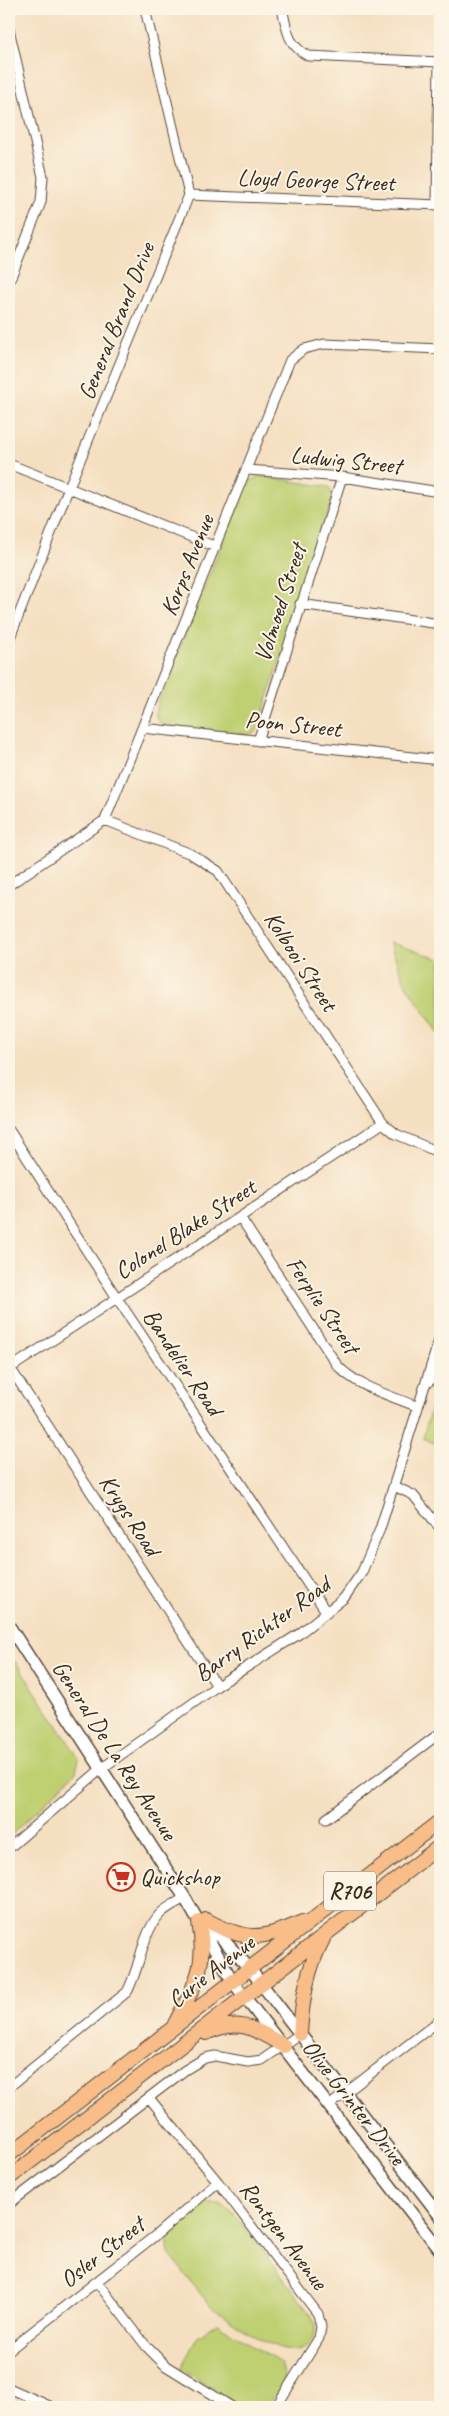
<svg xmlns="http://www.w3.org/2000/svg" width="449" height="2416" font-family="Caveat,sans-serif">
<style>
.green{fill:#bfd073;stroke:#7d7d48}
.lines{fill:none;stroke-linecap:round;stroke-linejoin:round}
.minor-casing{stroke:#574536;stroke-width:11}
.tertiary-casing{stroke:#574536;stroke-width:14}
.primary-casing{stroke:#574536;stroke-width:16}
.minor{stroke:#fff;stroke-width:9}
.tertiary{stroke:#fff;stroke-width:11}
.primary{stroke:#f8bd89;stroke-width:14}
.labels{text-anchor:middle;stroke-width:4;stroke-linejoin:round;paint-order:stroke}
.shield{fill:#fcf5e5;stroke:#75675a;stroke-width:1}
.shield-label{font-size:22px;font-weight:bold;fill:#3b2a1e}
.street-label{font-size:24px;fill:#3b2a1e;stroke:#fcf5e5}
.poi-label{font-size:24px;fill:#3b2a1e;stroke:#fcf5e5;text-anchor:start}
</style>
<rect width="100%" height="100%" fill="#fcf5e5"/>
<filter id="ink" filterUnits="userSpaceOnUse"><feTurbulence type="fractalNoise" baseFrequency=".02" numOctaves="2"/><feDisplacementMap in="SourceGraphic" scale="10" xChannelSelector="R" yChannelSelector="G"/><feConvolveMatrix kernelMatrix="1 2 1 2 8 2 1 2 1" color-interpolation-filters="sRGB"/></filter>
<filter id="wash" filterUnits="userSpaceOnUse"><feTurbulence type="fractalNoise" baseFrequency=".0096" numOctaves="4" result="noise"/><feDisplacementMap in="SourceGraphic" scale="20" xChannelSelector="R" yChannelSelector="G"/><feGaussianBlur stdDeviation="1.12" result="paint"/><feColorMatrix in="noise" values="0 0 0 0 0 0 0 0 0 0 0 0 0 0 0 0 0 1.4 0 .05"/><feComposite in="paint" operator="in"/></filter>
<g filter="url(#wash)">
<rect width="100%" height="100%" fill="#f5dfc1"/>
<path class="green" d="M 260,476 L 329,487 L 333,497 L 257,731 L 249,735 L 165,726 C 156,721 155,717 156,707 L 247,482 Z
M 389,942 L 440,959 L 440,1035 L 406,985 Z
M 440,1392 L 440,1446 L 423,1438 L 434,1396 Z
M 15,1661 L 79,1758 L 76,1772 L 9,1837 L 9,1667 Z
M 206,2203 L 219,2203 L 231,2210 L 310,2313 C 315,2322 318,2332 311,2342 C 292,2370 225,2318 208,2302 C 194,2288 182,2269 169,2254 C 162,2229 189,2216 206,2203 Z
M 217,2323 L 280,2363 C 290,2380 277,2392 267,2407 L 243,2407 L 180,2369 L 198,2336 Z"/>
</g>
<g filter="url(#ink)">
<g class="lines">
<defs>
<path id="minor" d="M 282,9 C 288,31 286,43 308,56 L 440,62
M 9,29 L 43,177 L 41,202 L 9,282
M 189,195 L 440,205
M 437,204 L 439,62
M 9,464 L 216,547
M 247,470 L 342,477 L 440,492
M 300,604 L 440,624
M 9,640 L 69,487 L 189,195 L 145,9
M 142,728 L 440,760
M 258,741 L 342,477
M 105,820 L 191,854 L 218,871 L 383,1123 L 396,1134 L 440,1153
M 9,885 L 105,820 L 290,360 L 304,349 L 324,344 L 440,349
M 9,1130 L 117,1298 L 327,1613
M 240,1217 L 337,1365 C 358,1388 390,1395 418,1407
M 9,1366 L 217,1686
M 9,1369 L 383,1123
M 427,1383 L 440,1372
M 394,1486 L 413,1495 L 440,1528
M 326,1819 L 440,1733
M 9,1848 L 101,1769 L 217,1686 L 299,1634 L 344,1598 L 362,1572 L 380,1529 L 440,1337
M 9,2087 L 127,1992 C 140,1969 141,1936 159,1915 C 165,1908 176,1903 185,1898
M 150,2099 L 218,2182 L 318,2314 L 321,2327 L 319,2338 L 276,2407
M 330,2105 L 440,2020
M 9,2204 L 185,2070 L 205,2058 L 215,2056 L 248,2062 L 262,2060 L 300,2034
M 97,2282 L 146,2346 L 166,2366 L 232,2407
M 9,2350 L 156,2235 L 218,2182
M 9,2388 L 52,2407"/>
<path id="tertiary" d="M 9,1626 L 185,1898 L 233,1982 L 440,2250
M 208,1923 L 250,1969 L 440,2216"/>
<path id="primary" d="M 206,1920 C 245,1941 261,1941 302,1922
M 174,2026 C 194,1986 208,1968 199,1922
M 206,2033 C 240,2017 255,2029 284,2046
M 300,2034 C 302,2000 307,1969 323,1939
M 9,2155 L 440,1821
M 9,2178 L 440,1846"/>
</defs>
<use href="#minor" class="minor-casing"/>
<use href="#tertiary" class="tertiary-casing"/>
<use href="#primary" class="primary-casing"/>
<use href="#minor" class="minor"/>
<use href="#tertiary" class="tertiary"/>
<use href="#primary" class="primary"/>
</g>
</g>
<defs>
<symbol id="supermarket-ring" viewBox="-11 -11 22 22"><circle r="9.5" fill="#fcf5e5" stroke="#c8321e" stroke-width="1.5"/><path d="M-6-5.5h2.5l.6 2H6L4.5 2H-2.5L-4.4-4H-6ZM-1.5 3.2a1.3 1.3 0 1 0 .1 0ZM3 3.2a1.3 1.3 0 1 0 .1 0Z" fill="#c8321e"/></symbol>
</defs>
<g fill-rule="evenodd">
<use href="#supermarket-ring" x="105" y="1861" width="32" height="32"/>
</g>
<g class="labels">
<rect class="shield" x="324" y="1871.5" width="52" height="39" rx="4"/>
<g class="shield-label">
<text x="350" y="1899">R706</text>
</g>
<g class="street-label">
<text transform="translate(316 180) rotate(2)" y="8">Lloyd George Street</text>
<text transform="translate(116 321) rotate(-68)" y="8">General Brand Drive</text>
<text transform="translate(346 460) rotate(6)" y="8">Ludwig Street</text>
<text transform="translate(187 565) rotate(-68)" y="8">Korps Avenue</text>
<text transform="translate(280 603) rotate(-72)" y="8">Volmoed Street</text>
<text transform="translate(293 724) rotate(6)" y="8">Poon Street</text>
<text transform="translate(301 961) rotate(57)" y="8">Kolbooi Street</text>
<text transform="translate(185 1229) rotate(-33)" y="8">Colonel Blake Street</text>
<text transform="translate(323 1305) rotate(56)" y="8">Ferplie Street</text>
<text transform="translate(183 1362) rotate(56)" y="8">Bandelier Road</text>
<text transform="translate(130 1515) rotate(57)" y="8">Krygs Road</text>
<text transform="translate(262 1629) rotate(-36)" y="8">Barry Richter Road</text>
<text transform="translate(115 1750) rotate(57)" y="8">General De La Rey Avenue</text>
<text transform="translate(211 1971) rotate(-38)" y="8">Curie Avenue</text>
<text transform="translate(354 2102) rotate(52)" y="8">Olive Grinter Drive</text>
<text transform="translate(284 2235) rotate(53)" y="8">Rontgen Avenue</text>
<text transform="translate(102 2252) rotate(-38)" y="8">Osler Street</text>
</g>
<g class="poi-label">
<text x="140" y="1885">Quickshop</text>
</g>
</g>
<rect width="449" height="2416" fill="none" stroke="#fcf5e5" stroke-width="30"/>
</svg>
